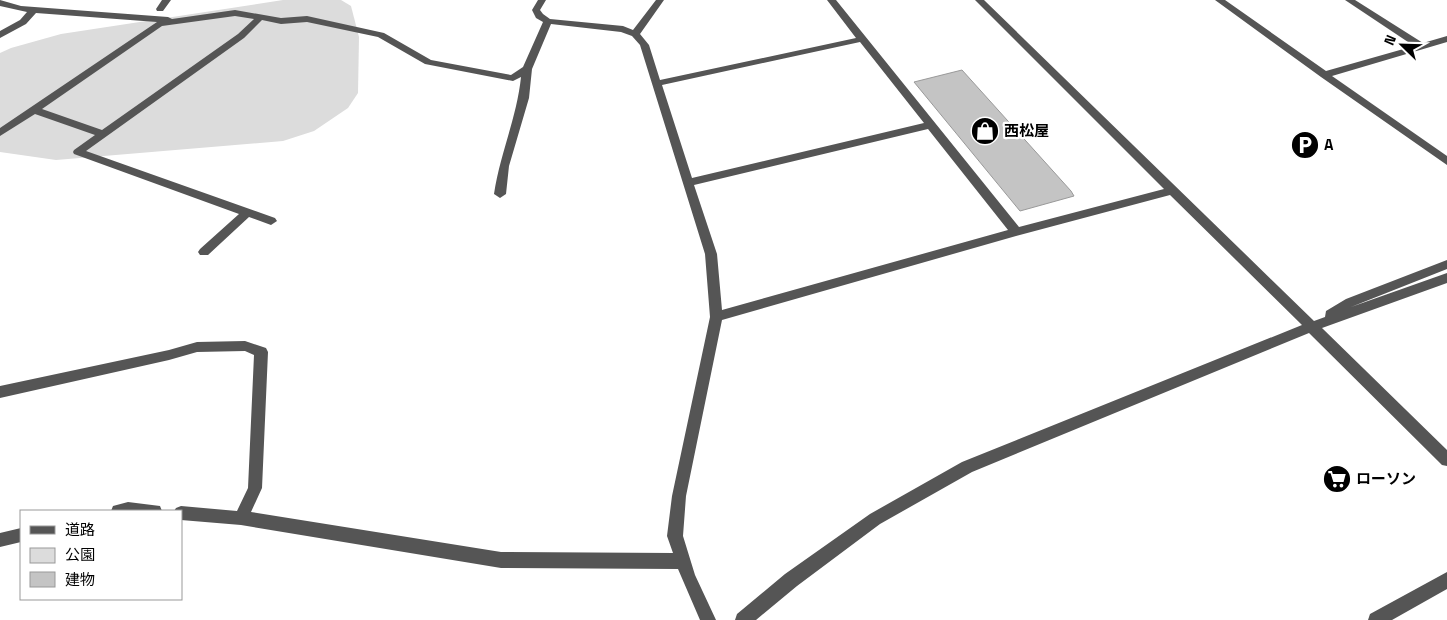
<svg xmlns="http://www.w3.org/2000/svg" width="1447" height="620" font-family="'Space Grotesk','Noto Sans JP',sans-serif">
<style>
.green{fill:#dcdcdc}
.building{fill:#c4c4c4;stroke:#999}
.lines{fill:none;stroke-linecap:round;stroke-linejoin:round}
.minor{fill:#555;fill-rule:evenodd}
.labels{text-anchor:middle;stroke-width:4.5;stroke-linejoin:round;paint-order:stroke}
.poi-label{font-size:15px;font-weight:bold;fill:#000;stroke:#fff;text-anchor:start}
</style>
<rect width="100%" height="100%" fill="#fff"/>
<path class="green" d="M 283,0 L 341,0 L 351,6 L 359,37 L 358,93 L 348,108 L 314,131 L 283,141 L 56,160 L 0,152 L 0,53 L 11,48 L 61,34 Z"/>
<path class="building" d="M 962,70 L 1071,191 L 1074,196 L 1020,211 L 914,82 Z"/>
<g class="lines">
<path class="minor" d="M 0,0 L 21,6 L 168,17 L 172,19 L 235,10 L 281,18 L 307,16 L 384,33 L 431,60 L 511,75 L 523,67 L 543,22 L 536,18 L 532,10 L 538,0 L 546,0 L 540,10 L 543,14 L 550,19 L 623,26 L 633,30 L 656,0 L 664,0 L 640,34 L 649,45 L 660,80 L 856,38 L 827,0 L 836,0 L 1019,227 L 1164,189 L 975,0 L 984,0 L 1314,321 L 1325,317 L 1326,311 L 1346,299 L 1447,260 L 1447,269 L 1351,307 L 1447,273 L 1447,283 L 1322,328 L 1447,450 L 1447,466 L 1442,465 L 1309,333 L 972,472 L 880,524 L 797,586 L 756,620 L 735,620 L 737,614 L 785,574 L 870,514 L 962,462 L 1302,325 L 1170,195 L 1016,236 L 722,320 L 686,496 L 683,536 L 695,575 L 716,620 L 700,620 L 678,569 L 501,568 L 241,525 L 181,520 L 181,511 L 174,511 L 176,508 L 181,506 L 237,511 L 248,488 L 254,355 L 245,351 L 197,352 L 169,360 L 0,398 L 0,386 L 169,350 L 197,342 L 245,341 L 266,348 L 268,352 L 262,488 L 251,512 L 501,552 L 673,553 L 667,536 L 672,496 L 710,317 L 705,254 L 640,45 L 632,36 L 621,32 L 551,24 L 532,69 L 529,98 L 509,166 L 506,194 L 500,198 L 494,194 C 500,154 517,117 521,77 L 513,81 L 425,64 L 378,37 L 307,22 L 281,24 L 262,20 L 244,38 L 86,151 L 275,218 L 277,221 L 271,225 L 249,217 L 208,255 L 200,255 L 198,252 L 200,249 L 239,214 L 74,154 L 73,152 L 74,150 L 95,135 L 35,114 L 0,136 L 0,128 L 157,22 L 36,13 L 26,24 L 0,38 L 0,31 L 20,20 L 27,12 L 0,6 ZM 235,16 L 254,19 L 238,34 L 102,130 L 42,109 L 162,26 ZM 860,42 L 924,123 L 692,178 L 662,85 ZM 928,129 L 1008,230 L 722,310 L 717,254 L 694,185 Z
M 162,0 L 171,0 L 163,11 L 157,11 L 156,9 Z
M 1215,0 L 1225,0 L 1326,71 L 1414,46 L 1345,0 L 1355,0 L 1423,43 L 1447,36 L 1447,42 L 1332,76 L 1447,156 L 1447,165 L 1321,77 Z
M 128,502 L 160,506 L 162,511 L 111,511 L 113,506 Z
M 21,528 L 21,542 L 0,547 L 0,533 Z
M 1447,572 L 1447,589 L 1392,620 L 1368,620 L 1370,614 Z"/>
</g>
<defs>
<symbol id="shop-disc" viewBox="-11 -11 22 22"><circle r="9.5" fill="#000" stroke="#fff"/><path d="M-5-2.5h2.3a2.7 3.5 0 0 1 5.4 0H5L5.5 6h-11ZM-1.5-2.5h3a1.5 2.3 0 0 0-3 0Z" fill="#fff"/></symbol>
<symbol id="parking-disc" viewBox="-11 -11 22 22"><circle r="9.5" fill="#000" stroke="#fff"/><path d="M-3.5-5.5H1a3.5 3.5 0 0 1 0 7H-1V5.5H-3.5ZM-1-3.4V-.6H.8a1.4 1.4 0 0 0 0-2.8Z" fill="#fff"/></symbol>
<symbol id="supermarket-disc" viewBox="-11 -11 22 22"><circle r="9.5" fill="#000" stroke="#fff"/><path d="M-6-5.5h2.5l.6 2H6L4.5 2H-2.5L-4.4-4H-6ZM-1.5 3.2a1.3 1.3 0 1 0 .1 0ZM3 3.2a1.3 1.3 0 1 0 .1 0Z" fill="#fff"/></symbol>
</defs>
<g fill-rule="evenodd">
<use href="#shop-disc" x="969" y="115" width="32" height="32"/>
<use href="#parking-disc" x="1289" y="129" width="32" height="32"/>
<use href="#supermarket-disc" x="1321" y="463" width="32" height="32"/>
</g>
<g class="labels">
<g class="poi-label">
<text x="1004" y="136">西松屋</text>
<text x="1324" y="150">A</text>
<text x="1356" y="484">ローソン</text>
</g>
</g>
<rect x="20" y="510" width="162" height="90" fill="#ffffff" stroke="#999999"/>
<rect x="30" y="526" width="25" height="8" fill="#555555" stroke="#999999"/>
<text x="65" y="535" font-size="15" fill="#000000">道路</text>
<rect x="30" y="548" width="25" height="15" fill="#dcdcdc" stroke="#999999"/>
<text x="65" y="560" font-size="15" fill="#000000">公園</text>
<rect x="30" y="572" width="25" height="15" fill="#c4c4c4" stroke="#999999"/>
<text x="65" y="585" font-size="15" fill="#000000">建物</text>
<g transform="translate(1402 45) rotate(293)" stroke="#ffffff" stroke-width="4" paint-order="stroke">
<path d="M0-4L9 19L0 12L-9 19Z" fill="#000000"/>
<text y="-8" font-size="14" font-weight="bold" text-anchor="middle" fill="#000000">N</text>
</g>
</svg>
